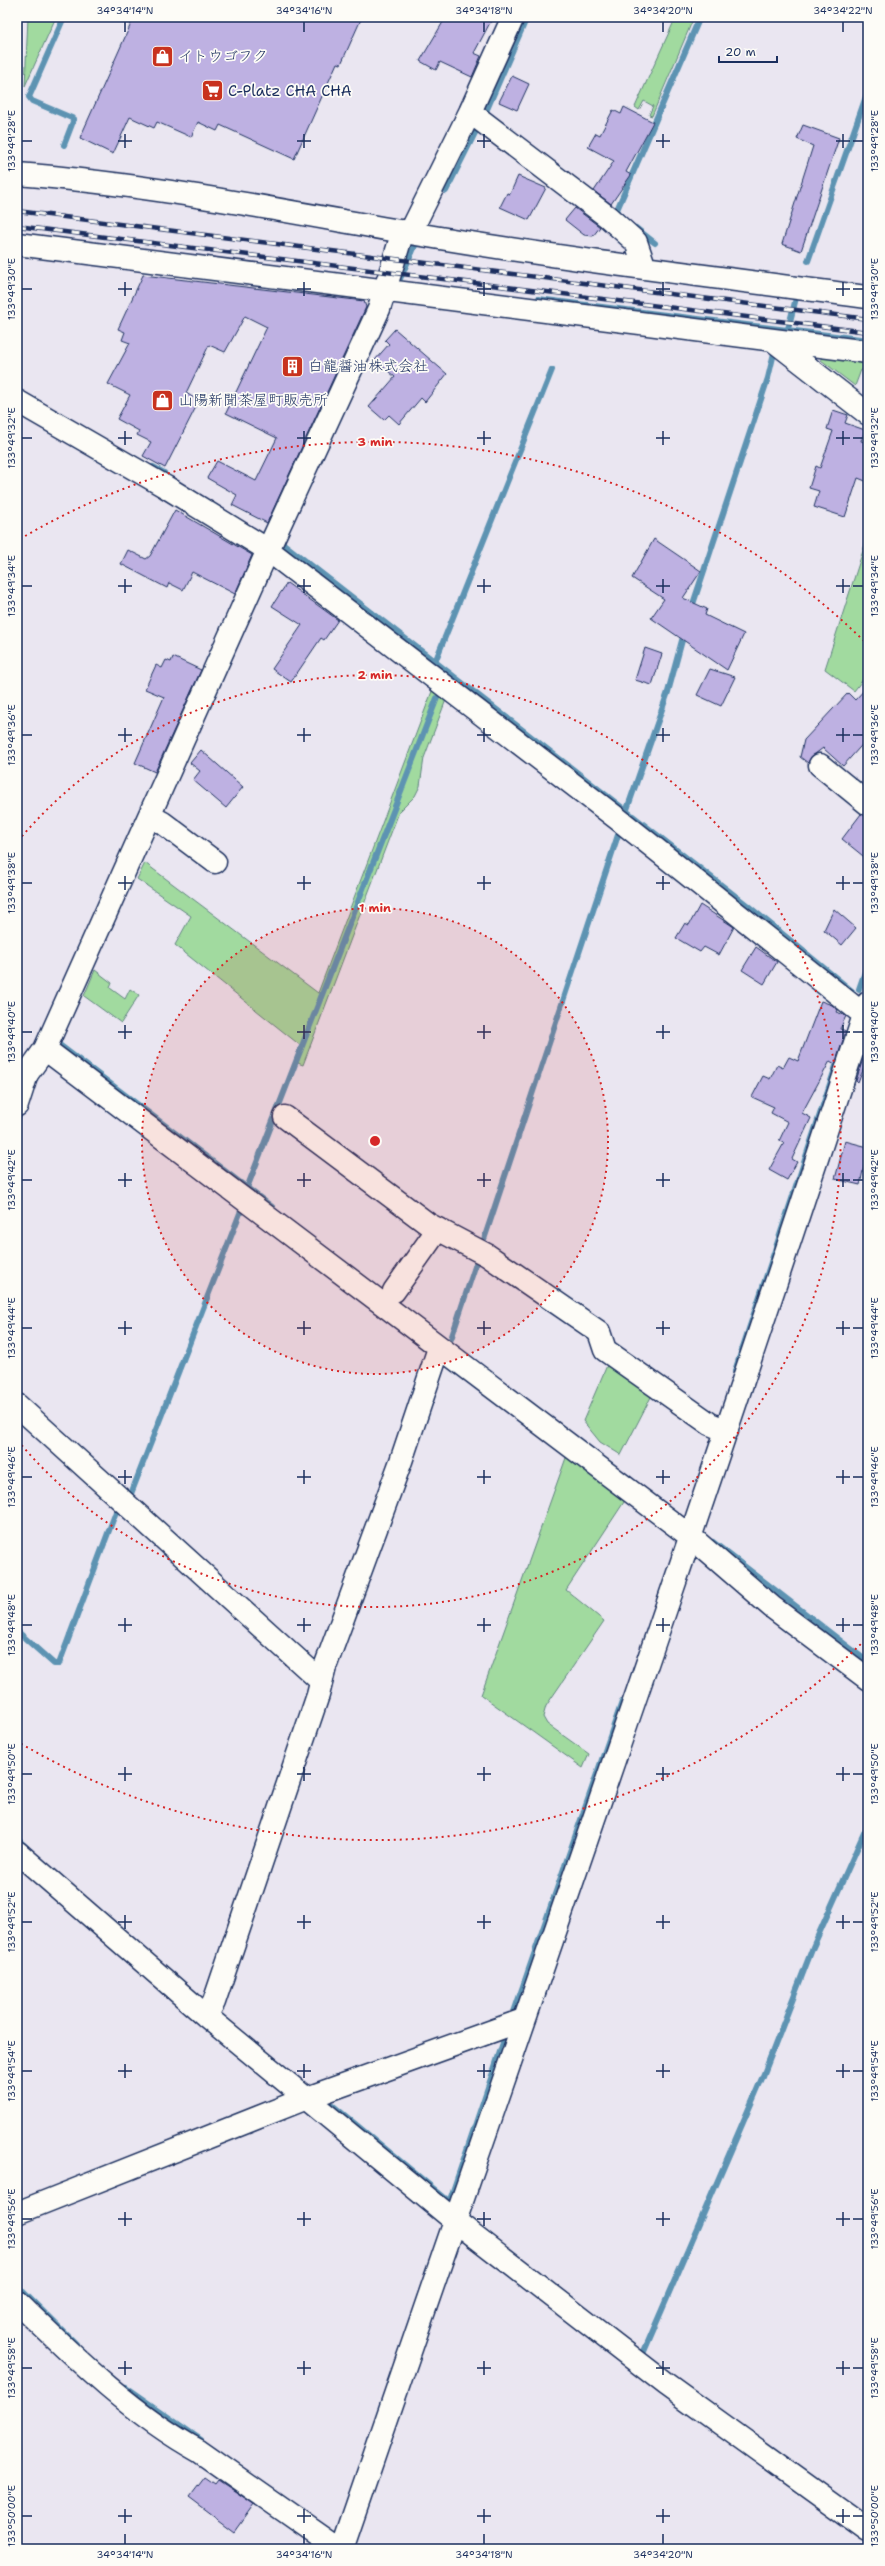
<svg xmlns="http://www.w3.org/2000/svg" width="885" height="2566" font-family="'Shantell Sans','Klee One',sans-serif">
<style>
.green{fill:#a1da9f;stroke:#5e847e}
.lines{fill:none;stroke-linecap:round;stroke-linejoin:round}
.stream{stroke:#5d93b2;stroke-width:6}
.building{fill:#beb1e2;stroke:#1b2f5e}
.minor-casing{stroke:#1b2f5e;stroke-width:25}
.minor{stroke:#fdfcf7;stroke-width:22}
.rail-casing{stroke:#1b2f5e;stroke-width:4.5}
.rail{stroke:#fdfcf7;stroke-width:3;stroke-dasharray:9;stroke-linecap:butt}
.ticks{fill:none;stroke:#1b2f5e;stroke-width:1.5}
.ring{fill:none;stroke:#d62828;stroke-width:2;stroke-dasharray:2 4}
.labels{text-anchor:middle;stroke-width:3.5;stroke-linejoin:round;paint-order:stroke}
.poi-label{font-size:15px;fill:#1b2f5e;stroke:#fdfcf7;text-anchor:start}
.centre{fill:#d62828;stroke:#fdfcf7;stroke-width:2}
.ring-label{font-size:12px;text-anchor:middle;font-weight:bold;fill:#d62828;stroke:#fdfcf7;stroke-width:3.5;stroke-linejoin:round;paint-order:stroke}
.neatline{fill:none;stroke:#1b2f5e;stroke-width:1.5}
.ticks-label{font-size:10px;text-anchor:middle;fill:#1b2f5e}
</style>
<rect width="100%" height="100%" fill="#eae6f1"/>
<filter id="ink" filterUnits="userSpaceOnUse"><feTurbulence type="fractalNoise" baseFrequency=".025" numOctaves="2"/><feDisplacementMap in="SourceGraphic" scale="8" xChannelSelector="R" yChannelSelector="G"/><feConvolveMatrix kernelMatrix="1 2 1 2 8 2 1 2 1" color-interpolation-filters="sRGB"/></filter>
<g filter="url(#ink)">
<path class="green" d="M 28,17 L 56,17 L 25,86 Z
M 676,17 L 694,17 L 652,116 L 649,115 L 653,106 L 644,101 L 639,110 L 635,107 Z
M 821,356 L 868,362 L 868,371 L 861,370 L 855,386 L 821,360 Z
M 868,535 L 868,673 L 854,691 L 825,669 Z
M 434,686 L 447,697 L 424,758 L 420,786 L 415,796 L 399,812 L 303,1065 L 295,1062 L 301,1046 L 175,945 L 191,916 L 137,879 L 145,863 L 318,993 Z
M 95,970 L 112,983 L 110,988 L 125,999 L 130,989 L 139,995 L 121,1023 L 84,996 Z
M 608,1363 L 652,1395 L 621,1455 L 600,1442 L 583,1421 Z
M 567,1455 L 626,1499 L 566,1590 L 604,1621 L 546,1706 L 543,1717 L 547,1724 L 589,1754 L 583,1768 L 481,1695 Z"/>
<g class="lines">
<path class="stream" d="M 484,116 L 527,17
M 64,145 L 74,119 L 32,101 L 29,97 L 64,17
M 446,191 L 479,125
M 621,216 L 616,212 L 700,17
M 636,228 L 655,243
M 808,261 L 868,91
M 398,283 L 415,246
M 538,299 L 868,340
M 788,329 L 796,298
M 153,467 L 164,473
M 280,541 L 747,905 L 852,991
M 691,610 L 768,378 L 774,353
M 435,662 L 552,370
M 624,818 L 668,692 L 684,633
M 859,989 L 868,963
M 60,1039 L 58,1044 L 272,1207
M 17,1120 L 22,1109
M 247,1188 L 437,698
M 451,1339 L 621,826
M 735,1371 L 836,1066
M 129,1499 L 242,1208
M 713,1542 L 868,1662
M 17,1631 L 54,1664 L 59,1664 L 117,1509
M 17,1839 L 26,1847
M 514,2012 L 622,1702
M 331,2104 L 451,2203
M 450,2200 L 506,2034
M 17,2286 L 76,2344
M 642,2356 L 763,2076 L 813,1947 L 868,1824
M 125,2387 L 201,2440"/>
</g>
<path class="building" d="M 134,17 L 362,17 L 341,64 L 337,63 L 294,159 L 220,125 L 217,131 L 198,122 L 191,137 L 157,122 L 154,128 L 130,117 L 113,154 L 80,138 Z
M 446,17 L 493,17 L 474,53 L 481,56 L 472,77 L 440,62 L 436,70 L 420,61 Z
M 512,76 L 529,84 L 517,110 L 499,102 Z
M 624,107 L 653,122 L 626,172 L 631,175 L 611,204 L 594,191 L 614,161 L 588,147 L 596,133 L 600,135 L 613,110 L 621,114 Z
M 803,125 L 839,138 L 801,251 L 782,244 L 813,146 L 797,139 Z
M 518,176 L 546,188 L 529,220 L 500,207 L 507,193 L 510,194 Z
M 575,208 L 600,227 L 593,236 L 584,235 L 565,220 Z
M 143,275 L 364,301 L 366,307 L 267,523 L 232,505 L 237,495 L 207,478 L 217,461 L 256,481 L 277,438 L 226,413 L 267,327 L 245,316 L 225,352 L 209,345 L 186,393 L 199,401 L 165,468 L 143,456 L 151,442 L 137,435 L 139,431 L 117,419 L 130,395 L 108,384 L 130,343 L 122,340 L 125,332 L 118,329 Z
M 395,329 L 447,374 L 425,402 L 421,398 L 399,424 L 389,415 L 384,420 L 369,407 L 395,377 L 375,360 L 389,344 L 385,340 Z
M 833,410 L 848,415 L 845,423 L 865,430 L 861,441 L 868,443 L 868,482 L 858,478 L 845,517 L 814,507 L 819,491 L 809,488 L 816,466 L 820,468 L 833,431 L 827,429 Z
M 175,510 L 252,555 L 235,594 L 192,572 L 183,590 L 169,583 L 167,588 L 121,564 L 128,550 L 146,559 L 150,556 Z
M 654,539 L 701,571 L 683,598 L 707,609 L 705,615 L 744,634 L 727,670 L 651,618 L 664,599 L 632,578 Z
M 287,583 L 338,620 L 324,640 L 321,638 L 291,682 L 272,669 L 302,625 L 272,606 Z
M 645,648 L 662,654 L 652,685 L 635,680 Z
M 173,657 L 201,670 L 155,772 L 135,763 L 164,697 L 145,689 L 156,665 L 162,668 L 166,660 L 171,662 Z
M 710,669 L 735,677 L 721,706 L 697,695 Z
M 868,686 L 868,738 L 843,766 L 823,748 L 811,757 L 808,763 L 800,757 L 804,740 L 848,693 L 855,700 Z
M 201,750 L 243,787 L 226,808 L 193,780 L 200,771 L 190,763 Z
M 861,814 L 868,816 L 868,860 L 842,839 Z
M 700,905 L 734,927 L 719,955 L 704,947 L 700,952 L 676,938 L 685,923 L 689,925 Z
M 834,909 L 856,928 L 842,945 L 824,930 Z
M 756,947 L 777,962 L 764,984 L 742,970 Z
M 821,1001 L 832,1005 L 838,1010 L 837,1012 L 846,1016 L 840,1029 L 846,1031 L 835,1064 L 830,1061 L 802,1113 L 811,1118 L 792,1159 L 797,1162 L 787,1180 L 769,1170 L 784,1143 L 779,1141 L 788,1122 L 771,1113 L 774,1107 L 752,1097 L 763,1076 L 770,1079 L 777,1065 L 783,1068 L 789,1057 L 798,1061 Z
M 868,1043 L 868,1057 L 858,1083 L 856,1081 Z
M 845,1141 L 868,1147 L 860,1185 L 835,1179 Z
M 205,2477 L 215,2484 L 218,2480 L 254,2504 L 234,2532 L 189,2498 Z"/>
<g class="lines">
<defs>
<path id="minor" d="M 470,112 L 608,217 L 636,242 L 645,268
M 17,174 C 149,184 279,210 410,233 C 562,259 715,277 868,297
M 410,233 L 470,112 L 513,17
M 17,244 L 868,352
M 774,341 L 868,414
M 17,401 L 166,487 L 268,550 L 379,309 L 403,231
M 820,765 L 868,804
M 150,816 L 163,823 L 215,862
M 45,1049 L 691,1537 L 772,1607 L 868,1679
M 17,1105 L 27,1074 L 45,1049 L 268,550 L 618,819 L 868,1018
M 285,1117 L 428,1224 L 487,1255 L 599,1332 L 605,1350 L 710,1424 L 727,1431
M 394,1291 L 438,1229
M 17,1405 L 321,1681
M 17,1852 L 206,2016 L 454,2220 L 666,2384 L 868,2530
M 206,2016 L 214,2002 L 318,1695 L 325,1667 L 401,1461 L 439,1348
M 17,2213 L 307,2098 L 523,2020
M 17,2302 C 73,2356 130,2413 199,2451 L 339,2549
M 342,2549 C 519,2034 700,1520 868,1003"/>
</defs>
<use href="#minor" class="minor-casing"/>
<use href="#minor" class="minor"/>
<defs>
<path id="rail" d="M 17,211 L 868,319
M 17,226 L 868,332"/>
</defs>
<use href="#rail" class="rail-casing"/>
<use href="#rail" class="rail"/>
</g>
</g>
<path class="ticks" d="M 125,22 L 125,32M 304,22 L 304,32M 484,22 L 484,32M 663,22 L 663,32M 843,22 L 843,32M 125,134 L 125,148M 304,134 L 304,148M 484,134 L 484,148M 663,134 L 663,148M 843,134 L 843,148M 22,141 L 32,141M 118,141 L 132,141M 297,141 L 311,141M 477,141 L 491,141M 656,141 L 670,141M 836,141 L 850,141M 853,141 L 863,141M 125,282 L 125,296M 304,282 L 304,296M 484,282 L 484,296M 663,282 L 663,296M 843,282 L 843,296M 22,289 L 32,289M 118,289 L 132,289M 297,289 L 311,289M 477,289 L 491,289M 656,289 L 670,289M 836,289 L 850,289M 853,289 L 863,289M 125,431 L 125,445M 304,431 L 304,445M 484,431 L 484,445M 663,431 L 663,445M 843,431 L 843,445M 22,438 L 32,438M 118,438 L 132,438M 297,438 L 311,438M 477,438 L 491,438M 656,438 L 670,438M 836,438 L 850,438M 853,438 L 863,438M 125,579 L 125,593M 304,579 L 304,593M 484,579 L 484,593M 663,579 L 663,593M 843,579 L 843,593M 22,586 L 32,586M 118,586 L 132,586M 297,586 L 311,586M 477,586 L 491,586M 656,586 L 670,586M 836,586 L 850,586M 853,586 L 863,586M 125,728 L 125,742M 304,728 L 304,742M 484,728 L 484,742M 663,728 L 663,742M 843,728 L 843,742M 22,735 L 32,735M 118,735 L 132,735M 297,735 L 311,735M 477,735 L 491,735M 656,735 L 670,735M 836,735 L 850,735M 853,735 L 863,735M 125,876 L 125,890M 304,876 L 304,890M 484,876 L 484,890M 663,876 L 663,890M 843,876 L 843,890M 22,883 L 32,883M 118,883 L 132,883M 297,883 L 311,883M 477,883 L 491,883M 656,883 L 670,883M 836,883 L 850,883M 853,883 L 863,883M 125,1025 L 125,1039M 304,1025 L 304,1039M 484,1025 L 484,1039M 663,1025 L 663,1039M 843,1025 L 843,1039M 22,1032 L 32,1032M 118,1032 L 132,1032M 297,1032 L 311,1032M 477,1032 L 491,1032M 656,1032 L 670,1032M 836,1032 L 850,1032M 853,1032 L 863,1032M 125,1173 L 125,1187M 304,1173 L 304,1187M 484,1173 L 484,1187M 663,1173 L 663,1187M 843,1173 L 843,1187M 22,1180 L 32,1180M 118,1180 L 132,1180M 297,1180 L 311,1180M 477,1180 L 491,1180M 656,1180 L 670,1180M 836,1180 L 850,1180M 853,1180 L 863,1180M 125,1321 L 125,1335M 304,1321 L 304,1335M 484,1321 L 484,1335M 663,1321 L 663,1335M 843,1321 L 843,1335M 22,1328 L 32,1328M 118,1328 L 132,1328M 297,1328 L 311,1328M 477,1328 L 491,1328M 656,1328 L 670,1328M 836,1328 L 850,1328M 853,1328 L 863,1328M 125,1470 L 125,1484M 304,1470 L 304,1484M 484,1470 L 484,1484M 663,1470 L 663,1484M 843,1470 L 843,1484M 22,1477 L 32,1477M 118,1477 L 132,1477M 297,1477 L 311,1477M 477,1477 L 491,1477M 656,1477 L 670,1477M 836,1477 L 850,1477M 853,1477 L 863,1477M 125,1618 L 125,1632M 304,1618 L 304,1632M 484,1618 L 484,1632M 663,1618 L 663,1632M 843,1618 L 843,1632M 22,1625 L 32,1625M 118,1625 L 132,1625M 297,1625 L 311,1625M 477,1625 L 491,1625M 656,1625 L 670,1625M 836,1625 L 850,1625M 853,1625 L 863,1625M 125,1767 L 125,1781M 304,1767 L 304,1781M 484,1767 L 484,1781M 663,1767 L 663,1781M 843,1767 L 843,1781M 22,1774 L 32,1774M 118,1774 L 132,1774M 297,1774 L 311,1774M 477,1774 L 491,1774M 656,1774 L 670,1774M 836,1774 L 850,1774M 853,1774 L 863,1774M 125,1915 L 125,1929M 304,1915 L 304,1929M 484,1915 L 484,1929M 663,1915 L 663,1929M 843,1915 L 843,1929M 22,1922 L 32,1922M 118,1922 L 132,1922M 297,1922 L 311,1922M 477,1922 L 491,1922M 656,1922 L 670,1922M 836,1922 L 850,1922M 853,1922 L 863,1922M 125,2064 L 125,2078M 304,2064 L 304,2078M 484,2064 L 484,2078M 663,2064 L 663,2078M 843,2064 L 843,2078M 22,2071 L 32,2071M 118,2071 L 132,2071M 297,2071 L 311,2071M 477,2071 L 491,2071M 656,2071 L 670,2071M 836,2071 L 850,2071M 853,2071 L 863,2071M 125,2212 L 125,2226M 304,2212 L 304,2226M 484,2212 L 484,2226M 663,2212 L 663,2226M 843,2212 L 843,2226M 22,2219 L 32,2219M 118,2219 L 132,2219M 297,2219 L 311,2219M 477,2219 L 491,2219M 656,2219 L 670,2219M 836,2219 L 850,2219M 853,2219 L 863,2219M 125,2361 L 125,2375M 304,2361 L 304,2375M 484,2361 L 484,2375M 663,2361 L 663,2375M 843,2361 L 843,2375M 22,2368 L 32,2368M 118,2368 L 132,2368M 297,2368 L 311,2368M 477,2368 L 491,2368M 656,2368 L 670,2368M 836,2368 L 850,2368M 853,2368 L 863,2368M 125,2509 L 125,2523M 304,2509 L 304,2523M 484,2509 L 484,2523M 663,2509 L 663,2523M 843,2509 L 843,2523M 22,2516 L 32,2516M 118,2516 L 132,2516M 297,2516 L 311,2516M 477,2516 L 491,2516M 656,2516 L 670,2516M 836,2516 L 850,2516M 853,2516 L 863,2516M 125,2534 L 125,2544M 304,2534 L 304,2544M 484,2534 L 484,2544M 663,2534 L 663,2544"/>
<circle cx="375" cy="1141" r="233" fill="#d62828" fill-opacity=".12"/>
<g class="ring">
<circle cx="375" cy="1141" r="233"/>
<path d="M18 841A466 466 0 1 1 18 1441"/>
<path d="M865 1640A699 699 0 0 1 20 1743M20 539A699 699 0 0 1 865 642"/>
</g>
<defs>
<symbol id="shop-square" viewBox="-11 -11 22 22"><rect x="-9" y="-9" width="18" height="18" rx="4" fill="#c8321e" stroke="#fdfcf7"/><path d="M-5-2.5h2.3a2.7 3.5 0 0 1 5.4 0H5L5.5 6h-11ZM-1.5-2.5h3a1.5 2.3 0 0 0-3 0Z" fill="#fff"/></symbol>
<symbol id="supermarket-square" viewBox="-11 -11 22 22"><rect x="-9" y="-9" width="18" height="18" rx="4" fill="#c8321e" stroke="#fdfcf7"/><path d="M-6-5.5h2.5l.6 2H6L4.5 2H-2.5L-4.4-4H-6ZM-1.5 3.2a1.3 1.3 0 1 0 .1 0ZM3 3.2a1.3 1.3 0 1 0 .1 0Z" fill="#fff"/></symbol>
<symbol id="building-square" viewBox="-11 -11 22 22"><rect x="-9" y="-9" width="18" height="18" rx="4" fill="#c8321e" stroke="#fdfcf7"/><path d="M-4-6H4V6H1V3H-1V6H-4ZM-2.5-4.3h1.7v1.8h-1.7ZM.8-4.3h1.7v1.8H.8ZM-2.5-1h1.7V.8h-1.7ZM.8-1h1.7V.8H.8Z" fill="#fff"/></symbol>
</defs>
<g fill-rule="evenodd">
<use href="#shop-square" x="150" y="44" width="25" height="25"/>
<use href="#supermarket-square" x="200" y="78" width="25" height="25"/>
<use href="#building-square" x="280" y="354" width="25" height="25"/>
<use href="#shop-square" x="150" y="388" width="25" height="25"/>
</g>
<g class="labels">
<g class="poi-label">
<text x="178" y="61">イトウゴフク</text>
<text x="228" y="96">C-Platz CHA CHA</text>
<text x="308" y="371">白龍醤油株式会社</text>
<text x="178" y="405">山陽新聞茶屋町販売所</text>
</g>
</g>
<circle cx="375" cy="1141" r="6" class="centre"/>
<g class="ring-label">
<text x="375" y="446">3 min</text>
<text x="375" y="679">2 min</text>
<text x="375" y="912">1 min</text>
</g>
<rect width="885" height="2566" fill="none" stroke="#fdfcf7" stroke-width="44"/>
<path d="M719 56v6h58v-6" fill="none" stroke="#1b2f5e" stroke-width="2"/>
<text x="725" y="56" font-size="12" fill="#1b2f5e" stroke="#fdfcf7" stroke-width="3" paint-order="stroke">20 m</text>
<rect x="22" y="22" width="841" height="2522" class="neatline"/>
<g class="ticks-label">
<text x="125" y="14">34°34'14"N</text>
<text x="304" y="14">34°34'16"N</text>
<text x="484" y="14">34°34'18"N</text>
<text x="663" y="14">34°34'20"N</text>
<text x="843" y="14">34°34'22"N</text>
<text transform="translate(11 141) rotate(-90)" y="4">133°49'28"E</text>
<text transform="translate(874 141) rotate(-90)" y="4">133°49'28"E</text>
<text transform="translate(874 289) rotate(-90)" y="4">133°49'30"E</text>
<text transform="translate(11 289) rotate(-90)" y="4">133°49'30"E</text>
<text transform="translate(874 438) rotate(-90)" y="4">133°49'32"E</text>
<text transform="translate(11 438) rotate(-90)" y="4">133°49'32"E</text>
<text transform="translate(11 586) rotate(-90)" y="4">133°49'34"E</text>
<text transform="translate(874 586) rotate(-90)" y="4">133°49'34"E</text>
<text transform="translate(11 735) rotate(-90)" y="4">133°49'36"E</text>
<text transform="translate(874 735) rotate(-90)" y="4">133°49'36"E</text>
<text transform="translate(11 883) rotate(-90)" y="4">133°49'38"E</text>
<text transform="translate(874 883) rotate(-90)" y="4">133°49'38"E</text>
<text transform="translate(11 1032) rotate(-90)" y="4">133°49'40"E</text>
<text transform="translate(874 1032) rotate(-90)" y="4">133°49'40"E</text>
<text transform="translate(874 1180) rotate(-90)" y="4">133°49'42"E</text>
<text transform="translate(11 1180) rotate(-90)" y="4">133°49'42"E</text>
<text transform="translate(874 1328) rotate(-90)" y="4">133°49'44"E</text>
<text transform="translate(11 1328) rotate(-90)" y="4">133°49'44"E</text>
<text transform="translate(874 1477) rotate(-90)" y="4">133°49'46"E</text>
<text transform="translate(11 1477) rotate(-90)" y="4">133°49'46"E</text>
<text transform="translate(874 1625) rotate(-90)" y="4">133°49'48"E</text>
<text transform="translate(11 1625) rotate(-90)" y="4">133°49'48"E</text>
<text transform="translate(874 1774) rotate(-90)" y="4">133°49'50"E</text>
<text transform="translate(11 1774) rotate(-90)" y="4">133°49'50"E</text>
<text transform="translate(11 1922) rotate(-90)" y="4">133°49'52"E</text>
<text transform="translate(874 1922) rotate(-90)" y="4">133°49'52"E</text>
<text transform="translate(11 2071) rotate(-90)" y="4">133°49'54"E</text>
<text transform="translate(874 2071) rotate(-90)" y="4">133°49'54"E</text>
<text transform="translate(874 2219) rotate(-90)" y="4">133°49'56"E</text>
<text transform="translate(11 2219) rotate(-90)" y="4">133°49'56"E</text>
<text transform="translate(11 2368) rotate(-90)" y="4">133°49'58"E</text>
<text transform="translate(874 2368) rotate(-90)" y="4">133°49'58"E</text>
<text transform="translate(11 2516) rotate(-90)" y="4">133°50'00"E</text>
<text transform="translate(874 2516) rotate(-90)" y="4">133°50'00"E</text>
<text x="125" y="2558">34°34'14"N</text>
<text x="304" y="2558">34°34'16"N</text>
<text x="484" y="2558">34°34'18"N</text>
<text x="663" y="2558">34°34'20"N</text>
</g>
</svg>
